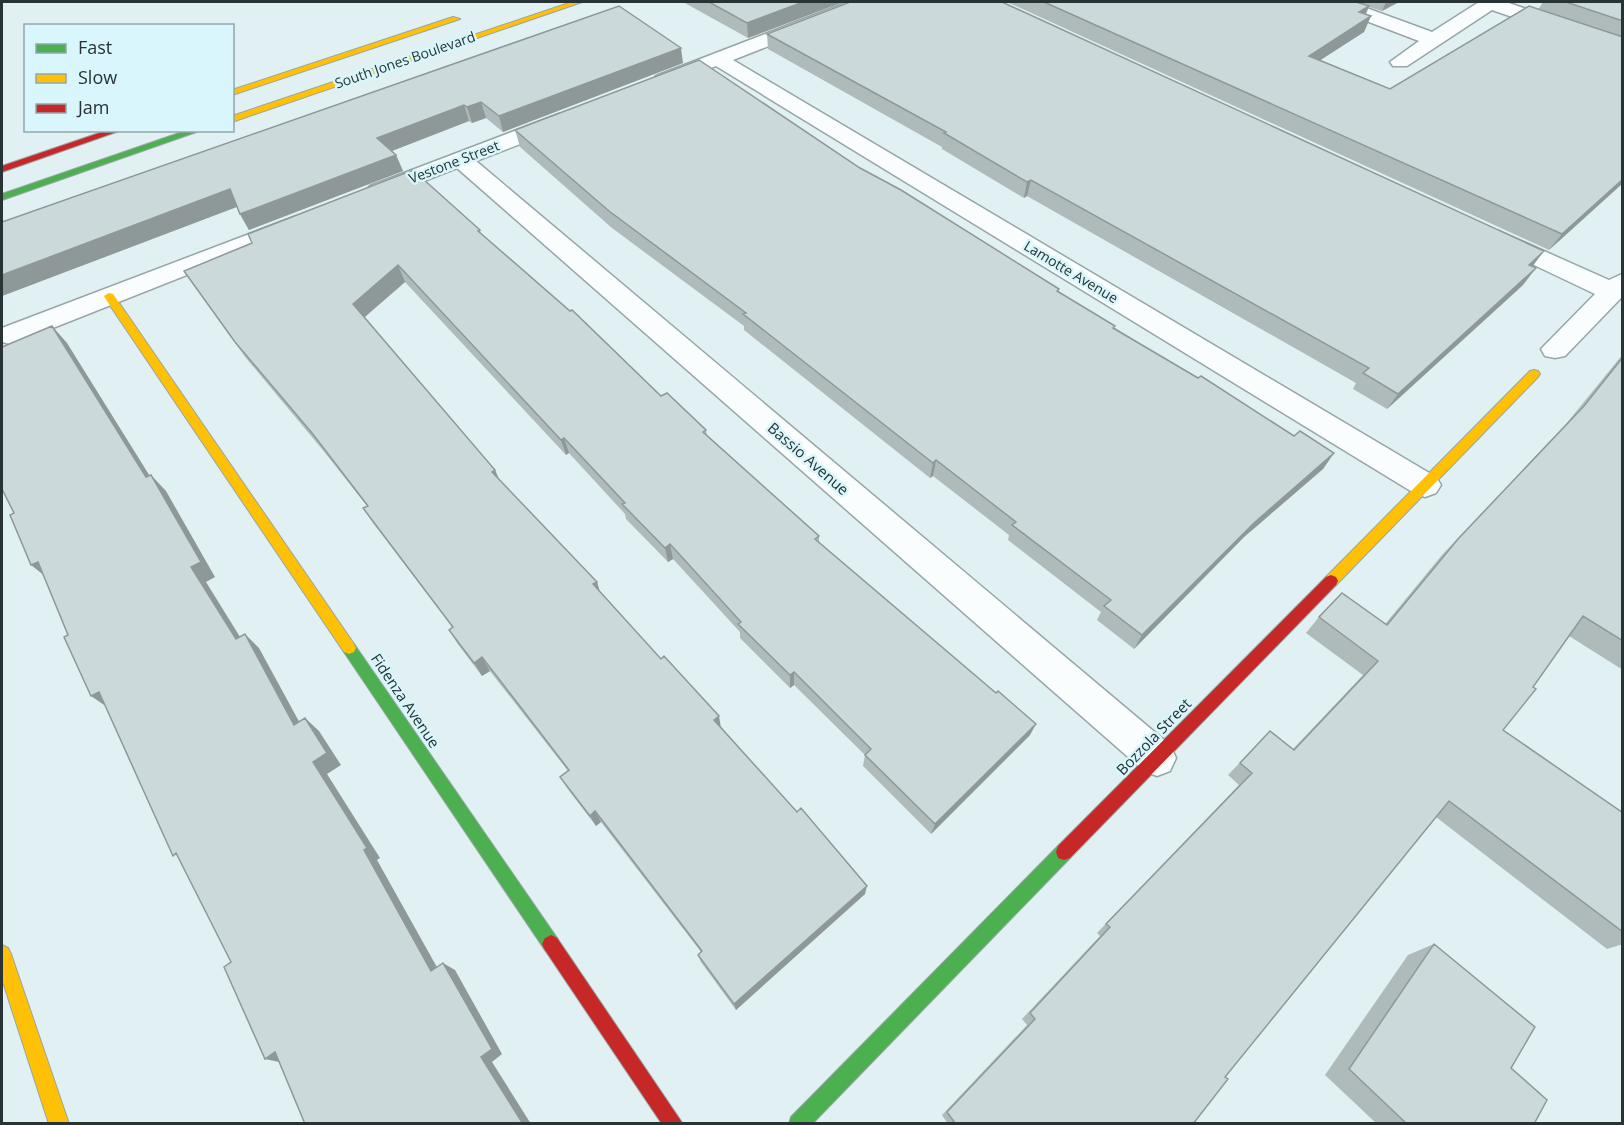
<svg xmlns="http://www.w3.org/2000/svg" width="1624" height="1125" font-family="'Open Sans',sans-serif">
<style>
.lines{fill:none;stroke-linecap:round;stroke-linejoin:round}
.street-casing{stroke:#98a5a7;stroke-width:3}
.fast-casing{stroke:#98a5a7;stroke-width:2}
.slow-casing{stroke:#98a5a7;stroke-width:2}
.jam-casing{stroke:#98a5a7;stroke-width:2}
.street{fill:#fafdfd;fill-rule:evenodd}
.fast{fill:#4caf50;fill-rule:evenodd}
.slow{fill:#ffc107;fill-rule:evenodd}
.jam{fill:#c62828;fill-rule:evenodd}
.wall{fill:#afbbbb}
.shaded-wall{fill:#8f9899}
.building{fill:#ccd9da;stroke:#8f9899;stroke-width:1.5}
.labels{text-anchor:middle;stroke-width:5;stroke-linejoin:round;paint-order:stroke}
.far-street-label{font-size:14px;fill:#273335;stroke:#d8f6fb}
.street-label{font-size:15px;fill:#273335;stroke:#d8f6fb}
</style>
<rect width="100%" height="100%" fill="#e0f0f3"/>
<g class="lines">
<defs>
<path id="street" d="M 848,2 L 873,2 L 871,6 L 733,60 L 1436,477 L 1441,485 L 1436,493 L 1425,497 L 1414,493 L 716,66 L 663,86 L 656,84 L 653,80 L 656,76 Z
M 1325,2 L 1350,2 L 1432,32 L 1479,2 L 1506,2 L 1622,42 L 1622,55 L 1492,10 L 1407,66 L 1393,66 L 1390,62 L 1419,41 L 1327,6 Z
M 559,114 L 567,116 L 570,121 L 567,126 L 476,161 L 1170,745 L 1176,758 L 1170,771 L 1157,776 L 1144,771 L 457,168 L 386,196 L 370,196 L 366,191 L 370,186 Z
M 294,217 L 303,219 L 306,224 L 303,229 L 20,341 L 10,344 L 2,342 L 2,328 Z
M 1499,231 L 1609,280 L 1622,274 L 1622,297 L 1565,356 L 1555,358 L 1545,356 L 1541,349 L 1595,294 L 1490,244 L 1487,239 L 1490,234 Z"/>
<path id="fast" d="M 188,130 L 202,130 L 2,200 L 2,194 Z
M 349,642 L 354,644 L 557,938 L 560,944 L 557,950 L 551,953 L 545,950 L 344,652 L 342,648 L 344,644 Z
M 1064,844 L 1070,846 L 1072,852 L 1070,858 L 812,1124 L 789,1124 L 791,1117 L 1058,846 Z"/>
<path id="slow" d="M 572,2 L 582,2 L 232,122 L 232,116 Z
M 453,17 L 460,19 L 232,95 L 232,90 Z
M 109,293 L 113,294 L 354,644 L 356,648 L 354,652 L 349,654 L 344,652 L 105,298 L 104,296 Z
M 1534,370 L 1538,371 L 1540,374 L 1538,377 L 1336,585 L 1326,585 L 1324,581 L 1326,577 L 1530,371 Z
M 2,945 L 8,948 L 11,954 L 69,1124 L 49,1124 L 2,979 Z"/>
<path id="jam" d="M 108,130 L 122,130 L 2,172 L 2,166 Z
M 1331,575 L 1336,577 L 1338,581 L 1336,585 L 1070,858 L 1064,860 L 1058,858 L 1056,852 L 1058,846 L 1326,577 Z
M 551,935 L 557,938 L 683,1124 L 662,1124 L 545,950 L 542,944 L 545,938 Z"/>
</defs>
<use href="#street" class="street-casing"/>
<use href="#fast" class="fast-casing"/>
<use href="#slow" class="slow-casing"/>
<use href="#jam" class="jam-casing"/>
<use href="#street" class="street"/>
<use href="#fast" class="fast"/>
<use href="#slow" class="slow"/>
<use href="#jam" class="jam"/>
</g>
<path class="wall" d="M 683,2 L 843,2 L 748,38 Z
M 1007,2 L 1399,2 L 1382,11 L 1369,7 L 1366,14 L 1371,16 L 1364,32 L 1320,60 L 1390,89 L 1538,10 L 1543,2 L 1623,2 L 1623,183 L 1549,250 Z
M 619,6 L 683,63 L 503,132 L 486,118 L 472,123 L 469,121 L 392,151 L 396,155 L 403,171 L 249,230 L 240,214 L 237,207 L 2,296 L 2,222 Z
M 767,34 L 1532,267 L 1523,285 L 1387,409 L 1353,389 L 1356,383 L 1027,196 L 1024,198 L 942,149 L 942,147 L 768,49 Z
M 515,130 L 860,168 L 1059,289 L 1059,292 L 1115,328 L 1294,436 L 1334,453 L 1323,469 L 1244,537 L 1134,649 L 1097,620 L 1101,612 L 1008,540 L 1009,535 L 933,476 L 930,478 L 744,330 L 744,326 L 612,228 L 520,147 Z
M 480,230 L 481,234 L 661,396 L 706,430 L 707,435 L 819,536 L 819,542 L 1030,735 L 931,834 L 863,766 L 865,755 L 794,685 L 790,688 L 740,638 L 740,632 L 673,559 L 668,562 L 626,519 L 625,514 L 569,453 L 566,455 L 405,282 L 364,318 L 495,470 L 499,480 L 597,582 L 600,592 L 721,727 L 865,894 L 736,1010 L 701,962 L 698,955 L 701,952 L 601,822 L 596,826 L 567,788 L 560,777 L 568,771 L 490,671 L 482,676 L 457,643 L 449,630 L 452,627 L 373,523 L 363,508 L 367,506 L 322,449 L 246,358 L 184,271 Z
M 1623,354 L 1623,670 L 1569,636 L 1503,730 L 1623,813 L 1623,944 L 1607,949 L 1436,817 L 1225,1077 L 1193,1124 L 948,1124 L 942,1115 L 1027,1025 L 1022,1019 L 1100,936 L 1097,933 L 1239,785 L 1228,775 L 1270,731 L 1293,749 L 1363,675 L 1306,633 L 1319,617 L 1386,623 L 1442,555 L 1566,424 Z
M 1434,944 L 1511,1068 L 1534,1124 L 1377,1124 L 1325,1075 L 1408,955 Z"/>
<path class="shaded-wall" d="M 803,2 L 843,2 L 748,38 L 747,23 Z
M 1386,2 L 1399,2 L 1382,11 Z
M 1369,6 L 1362,22 L 1359,12 Z
M 1371,16 L 1364,32 L 1302,72 L 1309,56 Z
M 681,48 L 683,63 L 503,132 L 499,116 Z
M 481,102 L 486,118 L 472,123 L 467,107 Z
M 464,105 L 469,121 L 384,154 L 377,138 Z
M 396,155 L 403,171 L 249,230 L 240,214 Z
M 1623,179 L 1623,183 L 1549,250 L 1562,234 Z
M 1031,180 L 1027,196 L 1024,198 L 1027,182 Z
M 230,189 L 239,206 L 2,296 L 2,275 Z
M 1544,251 L 1532,267 L 1529,265 Z
M 398,265 L 405,282 L 361,320 L 353,304 Z
M 1536,268 L 1523,285 L 1387,409 L 1398,394 Z
M 52,326 L 67,343 L 161,494 L 146,477 Z
M 564,438 L 569,453 L 566,455 L 561,440 Z
M 1334,453 L 1323,469 L 1244,537 L 1134,649 L 1142,635 L 1254,523 Z
M 936,460 L 933,476 L 930,478 L 933,463 Z
M 495,470 L 502,486 L 492,472 Z
M 151,475 L 166,491 L 215,577 L 206,582 L 250,653 L 236,639 L 191,567 Z
M 670,544 L 673,559 L 668,562 L 665,548 Z
M 38,562 L 50,580 L 31,565 Z
M 597,582 L 601,596 L 593,584 Z
M 245,634 L 259,648 L 308,738 L 294,725 Z
M 482,657 L 490,671 L 482,676 L 474,663 Z
M 794,672 L 794,685 L 790,688 L 790,675 Z
M 99,692 L 110,709 L 91,696 Z
M 719,716 L 721,728 L 714,720 Z
M 305,718 L 319,731 L 341,765 L 327,774 L 380,858 L 377,860 L 443,978 L 431,971 L 313,762 Z
M 1036,724 L 1030,735 L 931,834 L 935,824 Z
M 595,811 L 601,822 L 596,826 L 590,816 Z
M 867,886 L 865,894 L 736,1010 L 734,1004 Z
M 443,963 L 455,970 L 502,1054 L 492,1062 L 531,1124 L 523,1124 L 481,1057 Z
M 275,1052 L 284,1063 L 265,1059 Z"/>
<path class="building" d="M 709,2 L 803,2 L 747,23 Z
M 850,2 L 1002,2 L 1544,251 L 1529,265 L 1536,268 L 1398,394 L 1363,373 L 1369,368 L 1031,180 L 1027,182 L 944,133 L 946,132 L 767,34 Z
M 1044,2 L 1356,2 L 1369,6 L 1359,12 L 1371,16 L 1309,56 L 1390,89 L 1529,6 L 1623,37 L 1623,179 L 1562,234 Z
M 1566,2 L 1623,2 L 1623,21 Z
M 619,6 L 681,48 L 499,116 L 481,102 L 467,107 L 464,105 L 377,138 L 396,155 L 240,214 L 230,189 L 2,275 L 2,222 Z
M 699,60 L 860,168 L 901,190 L 1059,289 L 1057,291 L 1115,326 L 1113,328 L 1198,378 L 1201,376 L 1294,436 L 1300,431 L 1334,453 L 1254,523 L 1142,635 L 1104,606 L 1111,600 L 1012,525 L 1016,522 L 936,460 L 933,463 L 743,314 L 746,313 L 609,211 L 515,130 Z
M 413,170 L 480,230 L 478,231 L 570,311 L 572,310 L 661,396 L 667,393 L 706,430 L 703,432 L 819,536 L 815,539 L 996,693 L 998,691 L 1036,724 L 935,824 L 865,755 L 871,749 L 794,672 L 790,675 L 738,624 L 741,622 L 670,544 L 665,548 L 622,504 L 625,503 L 564,438 L 561,440 L 398,265 L 353,304 L 495,470 L 492,472 L 597,582 L 593,584 L 661,659 L 664,656 L 719,716 L 714,720 L 797,812 L 801,808 L 867,886 L 734,1004 L 698,955 L 702,951 L 595,811 L 590,816 L 560,777 L 569,770 L 482,657 L 474,663 L 449,630 L 453,627 L 363,508 L 368,506 L 312,433 L 235,342 L 184,271 L 252,243 L 248,234 Z
M 52,326 L 146,477 L 151,475 L 201,562 L 191,567 L 236,639 L 245,634 L 294,725 L 305,718 L 327,753 L 313,762 L 367,848 L 364,850 L 431,971 L 443,963 L 492,1049 L 481,1057 L 523,1124 L 305,1124 L 275,1052 L 265,1059 L 224,967 L 231,962 L 176,853 L 173,856 L 99,692 L 91,696 L 64,637 L 68,635 L 38,562 L 31,565 L 10,515 L 14,513 L 2,489 L 2,347 Z
M 1623,357 L 1623,641 L 1583,616 L 1533,687 L 1536,689 L 1503,730 L 1623,813 L 1623,932 L 1449,801 L 1225,1077 L 1228,1079 L 1193,1124 L 954,1124 L 955,1123 L 947,1112 L 1035,1019 L 1030,1013 L 1110,927 L 1106,924 L 1252,773 L 1240,763 L 1270,731 L 1294,750 L 1378,661 L 1319,617 L 1342,593 L 1387,625 L 1458,539 L 1584,406 Z
M 1434,944 L 1535,1027 L 1511,1068 L 1547,1100 L 1534,1124 L 1407,1124 L 1349,1069 Z"/>
<g class="labels">
<g class="far-street-label">
<text transform="translate(405 60) rotate(-19)" y="5">South Jones Boulevard</text>
<text transform="translate(454 162) rotate(-21)" y="5">Vestone Street</text>
<text transform="translate(1071 272) rotate(31)" y="5">Lamotte Avenue</text>
</g>
<g class="street-label">
<text transform="translate(808 459) rotate(41)" y="5">Bassio Avenue</text>
<text transform="translate(405 701) rotate(56)" y="5">Fidenza Avenue</text>
<text transform="translate(1154 737) rotate(-46)" y="5">Bozzola Street</text>
</g>
</g>
<rect width="1624" height="1125" fill="none" stroke="#273335" stroke-width="6"/>
<rect x="24" y="24" width="210" height="108" fill="#d8f6fb" stroke="#91a8ac" stroke-width="1.5"/>
<rect x="36" y="44" width="30" height="9" fill="#4caf50" stroke="#91a8ac" stroke-width="1.5"/>
<text x="78" y="54" font-size="18" fill="#273335">Fast</text>
<rect x="36" y="74" width="30" height="9" fill="#ffc107" stroke="#91a8ac" stroke-width="1.5"/>
<text x="78" y="84" font-size="18" fill="#273335">Slow</text>
<rect x="36" y="104" width="30" height="9" fill="#c62828" stroke="#91a8ac" stroke-width="1.5"/>
<text x="78" y="114" font-size="18" fill="#273335">Jam</text>
</svg>
